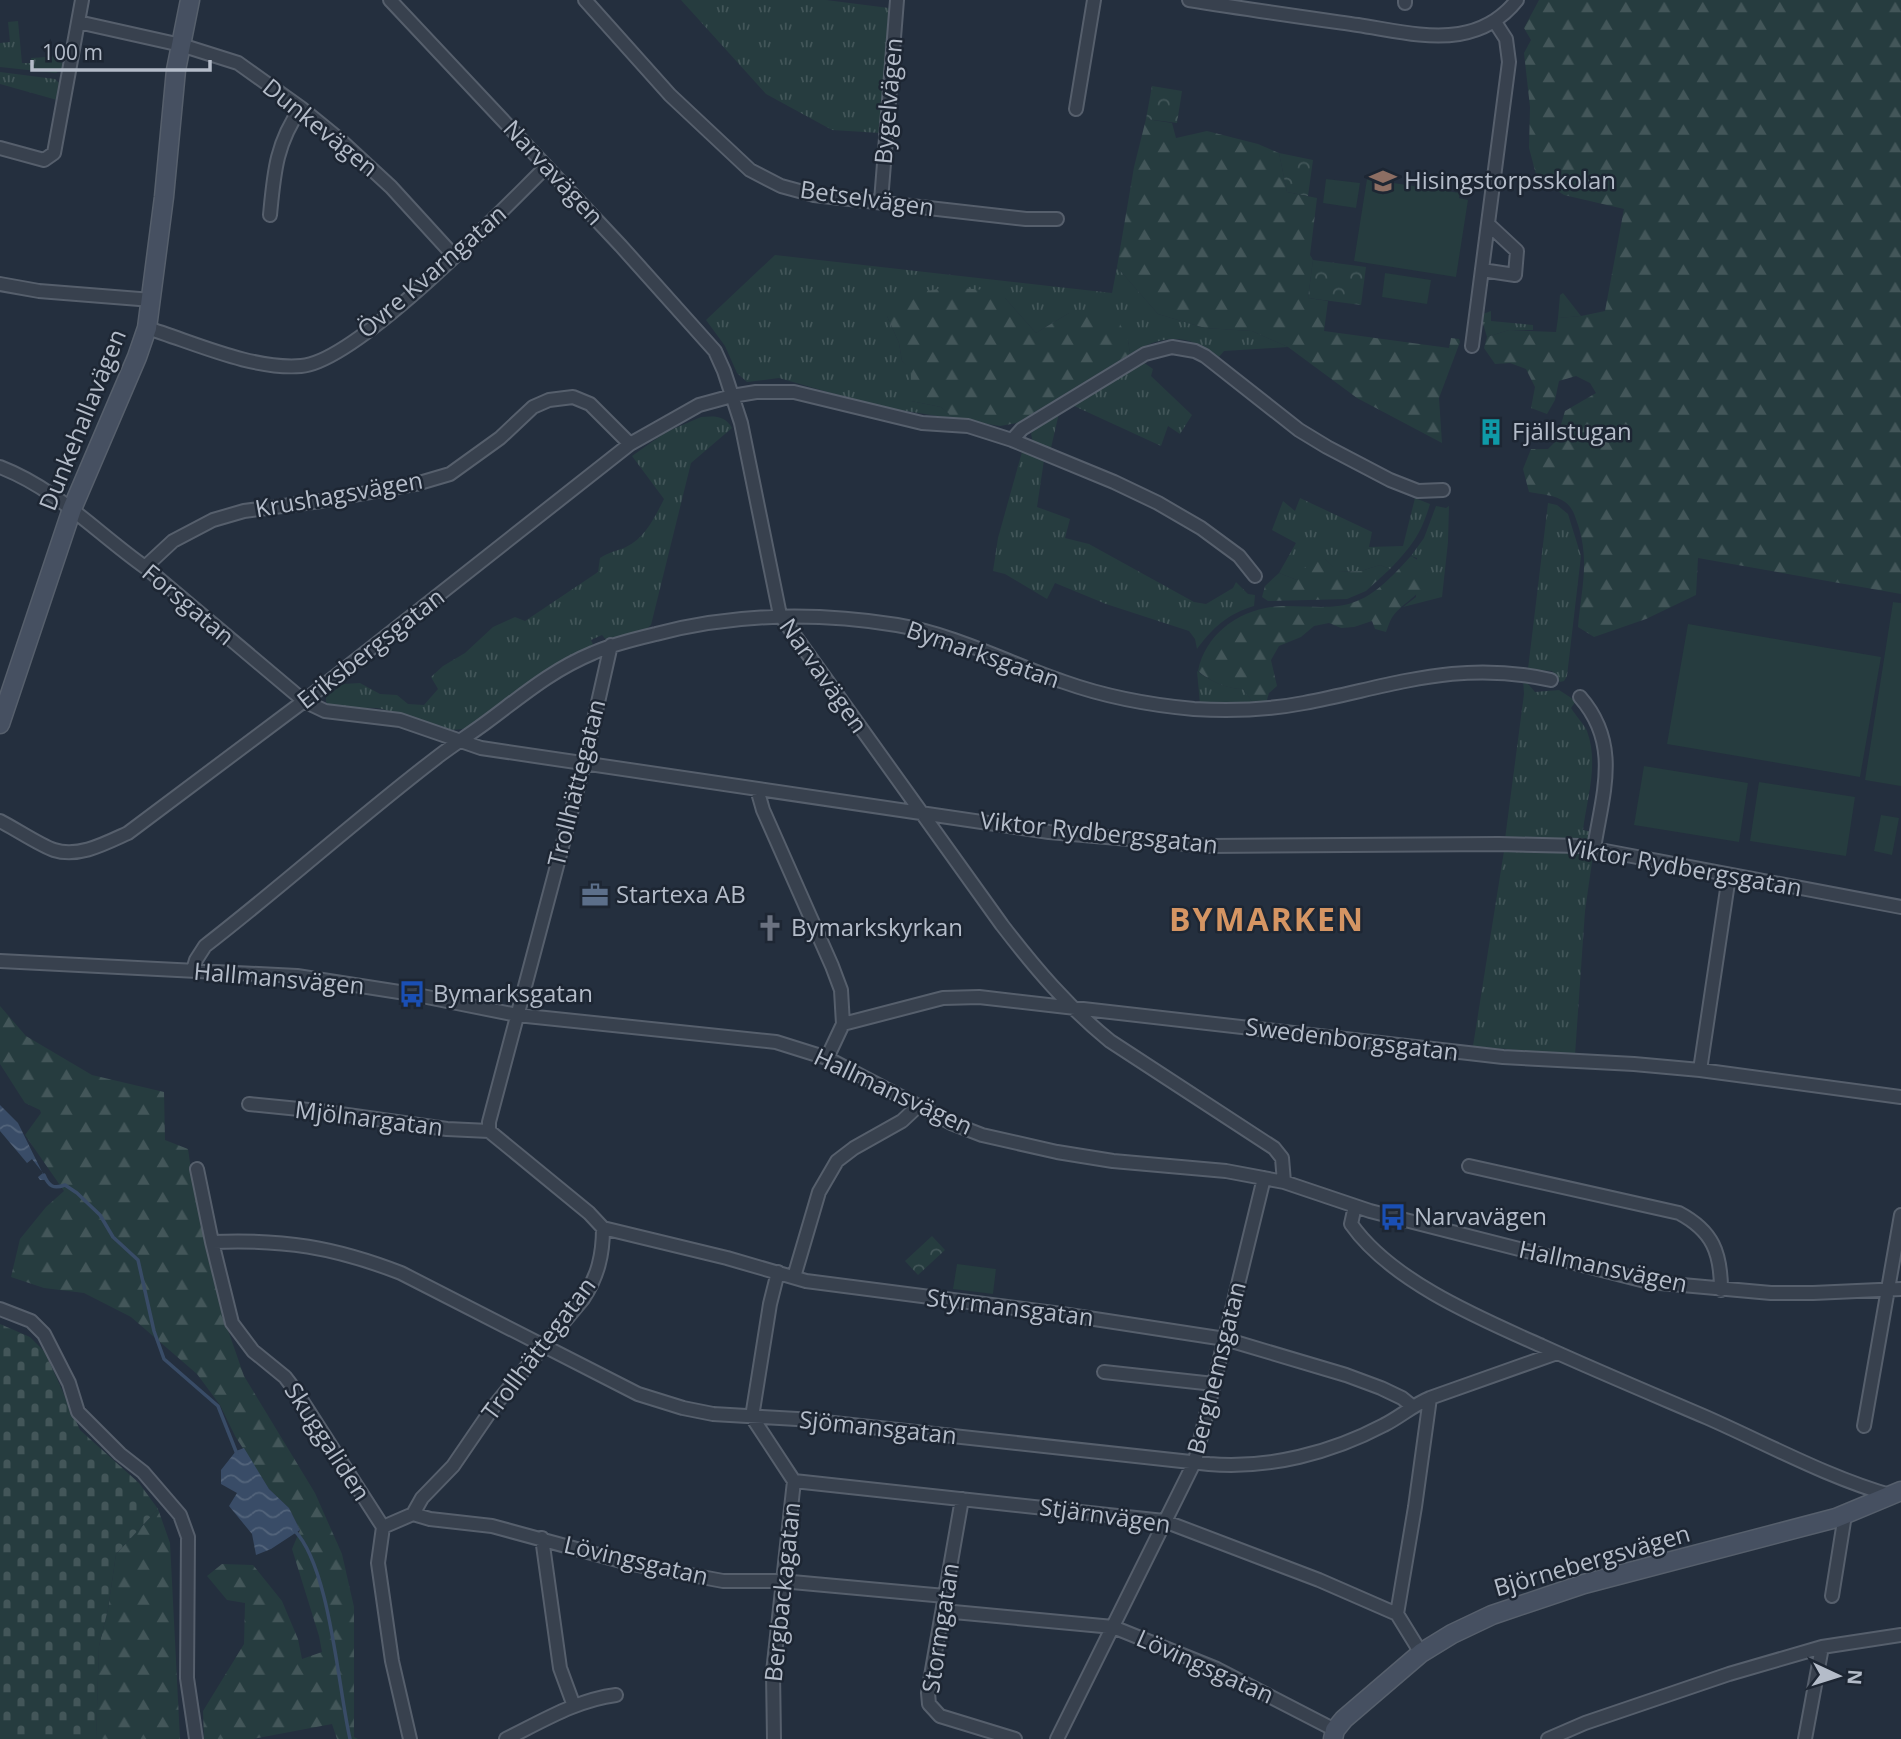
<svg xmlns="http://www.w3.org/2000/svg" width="1901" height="1739" font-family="'Open Sans',sans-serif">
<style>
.grass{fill:url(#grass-tufts)}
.forest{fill:url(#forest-firs)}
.cemetery{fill:url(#cemetery-stones)}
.park{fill:url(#park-crowns)}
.pitch{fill:#263c3f}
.water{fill:url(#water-waves)}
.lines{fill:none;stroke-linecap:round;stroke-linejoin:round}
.stream{stroke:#394c67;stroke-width:3.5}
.street-casing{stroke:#565f6c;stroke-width:16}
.secondary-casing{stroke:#565f6c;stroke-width:21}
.street{stroke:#38414e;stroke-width:12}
.secondary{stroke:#465061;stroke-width:18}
.labels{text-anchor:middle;stroke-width:5;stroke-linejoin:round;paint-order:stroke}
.street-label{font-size:24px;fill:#b4bcc9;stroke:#1d2633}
.poi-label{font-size:24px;fill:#b4bcc9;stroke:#1d2633;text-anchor:start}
.district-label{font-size:32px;font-weight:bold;letter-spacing:2px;fill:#d59563;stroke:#1d2633}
</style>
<defs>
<pattern id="grass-tufts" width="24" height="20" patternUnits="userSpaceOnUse" patternTransform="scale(1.75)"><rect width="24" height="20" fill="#263c3f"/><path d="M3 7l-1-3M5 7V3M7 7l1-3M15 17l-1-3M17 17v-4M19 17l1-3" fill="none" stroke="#435659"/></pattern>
<pattern id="forest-firs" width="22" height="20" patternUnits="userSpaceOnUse" patternTransform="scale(1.75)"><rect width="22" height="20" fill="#263c3f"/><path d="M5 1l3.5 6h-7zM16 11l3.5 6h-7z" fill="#435659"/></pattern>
<pattern id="cemetery-stones" width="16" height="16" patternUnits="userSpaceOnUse" patternTransform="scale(1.75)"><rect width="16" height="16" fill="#263c3f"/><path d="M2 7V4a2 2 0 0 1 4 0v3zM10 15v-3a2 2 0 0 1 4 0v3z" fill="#435659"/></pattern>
<pattern id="park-crowns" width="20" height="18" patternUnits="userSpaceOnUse" patternTransform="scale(1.75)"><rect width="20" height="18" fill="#263c3f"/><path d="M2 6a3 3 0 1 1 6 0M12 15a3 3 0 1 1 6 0" fill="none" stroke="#435659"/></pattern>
<pattern id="water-waves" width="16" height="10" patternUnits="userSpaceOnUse" patternTransform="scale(1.75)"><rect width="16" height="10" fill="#394c67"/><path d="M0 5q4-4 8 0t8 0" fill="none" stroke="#53647b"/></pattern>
</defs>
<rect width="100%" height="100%" fill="#242f3e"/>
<path class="grass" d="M 681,0 L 826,0 L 889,8 L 880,133 L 832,130 L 766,94 Z
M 18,21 L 22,63 L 31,63 L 31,58 L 62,56 L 62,69 L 56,73 L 0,67 L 0,43 L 10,42 L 8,22 Z
M 0,72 L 55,79 L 59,83 L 57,100 L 0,84 Z
M 775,255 L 1112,293 L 1117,267 L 1158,314 L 1205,328 L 1252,331 L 1288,347 L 1224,351 L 1219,357 C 1188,333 1163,334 1130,354 L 1128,340 L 1069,313 L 1036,333 L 1005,298 L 887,316 L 899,343 L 902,361 L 911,369 L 911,401 L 941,407 L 955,419 L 876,406 L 779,378 L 747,382 L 737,373 L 725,346 L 706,320 Z
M 1563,293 L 1581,316 L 1558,318 L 1560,295 Z
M 1491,311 L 1491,321 L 1533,325 L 1533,330 L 1509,330 L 1487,337 L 1482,320 L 1483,314 Z
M 1143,362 L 1153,369 L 1151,376 L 1192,415 L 1180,434 L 1168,426 L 1161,446 L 1072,405 Z
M 1059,413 L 1051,448 L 1033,442 L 1031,434 L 1035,428 Z
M 701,417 C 714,416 725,415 732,428 L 691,463 L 651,625 L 645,630 L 608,642 L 602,635 L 591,640 L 594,647 L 539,676 L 470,727 C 441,737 411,716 382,709 C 362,704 341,718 326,702 L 326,697 L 343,684 L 360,683 L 380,694 L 397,695 L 408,704 L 424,705 L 438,689 L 431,677 L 443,666 L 465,653 L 493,627 L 515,617 L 525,621 L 598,572 L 600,558 C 609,552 617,551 626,547 C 645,538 655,517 664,499 L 632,456 L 666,432 Z
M 1022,452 L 1044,460 L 1037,507 L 1070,519 L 1065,538 L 1089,544 L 1194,602 L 1206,604 L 1233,588 L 1236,582 L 1248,594 L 1255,595 L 1254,606 C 1228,614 1213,627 1197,649 L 1195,639 L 1189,631 L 1106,604 L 1055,583 L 1047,599 L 1005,574 L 993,571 L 998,538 Z
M 1300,498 L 1372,532 L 1369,547 L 1403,546 L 1415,498 L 1430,504 C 1421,534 1412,546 1390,569 L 1380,565 L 1361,571 L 1338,572 L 1325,559 L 1297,580 L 1279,573 L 1296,543 L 1272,530 L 1283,501 L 1295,511 Z
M 1548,503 L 1557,505 L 1568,514 L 1581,556 L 1567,676 L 1564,681 L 1560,682 L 1552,671 L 1528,669 Z
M 1436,506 L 1446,508 L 1449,506 L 1448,542 L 1442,597 L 1403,607 L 1416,597 L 1417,558 L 1411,556 L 1424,538 Z
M 1197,671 C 1210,681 1227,689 1243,689 L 1254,704 L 1200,704 Z
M 1523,678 L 1535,692 L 1559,690 L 1576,701 L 1571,708 C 1576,716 1583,723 1587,731 C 1599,763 1587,798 1583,830 L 1592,832 L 1591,837 L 1584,842 L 1505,839 L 1524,694 Z
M 1504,851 L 1565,851 L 1593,855 L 1585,911 L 1575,1055 L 1473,1046 Z"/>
<path class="forest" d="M 1539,0 L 1901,0 L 1901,594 L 1698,558 L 1696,595 L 1646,619 L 1594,637 L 1578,627 C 1581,590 1590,562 1578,525 C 1575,516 1573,508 1565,502 C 1556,495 1540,494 1529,492 L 1523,469 L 1531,449 L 1548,449 L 1556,441 L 1565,411 L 1596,393 L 1590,383 L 1576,376 L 1559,381 L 1555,400 L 1547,414 L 1531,408 L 1535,387 L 1526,369 L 1510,363 L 1495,364 L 1484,348 L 1487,337 L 1509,330 L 1556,332 L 1558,318 L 1581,316 L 1605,311 L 1624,209 L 1564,195 L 1537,178 L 1529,148 L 1530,107 L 1524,53 L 1531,40 L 1524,28 Z
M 1146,119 L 1172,123 L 1176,138 L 1207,131 L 1258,144 L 1279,153 L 1287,192 L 1317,198 L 1310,255 L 1313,260 L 1308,298 L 1328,301 L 1324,331 L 1449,348 L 1451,338 L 1459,339 L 1460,342 L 1439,398 L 1442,443 L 1357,398 L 1288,347 L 1252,331 L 1205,328 L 1158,314 L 1117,267 L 1134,167 Z
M 948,287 L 986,290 L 1005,298 L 1036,333 L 1069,313 L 1095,314 L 1120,324 L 1128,340 L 1130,354 L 1017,423 L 1000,426 L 955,419 L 941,407 L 911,401 L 911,370 L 902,361 L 899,343 L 887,316 L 907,295 Z
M 1411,556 L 1426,565 C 1432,592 1405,599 1393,616 C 1390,620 1388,627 1386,632 L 1375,629 L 1372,621 L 1354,627 L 1341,628 L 1329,623 L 1314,626 L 1301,637 L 1279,646 L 1271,660 L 1277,686 L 1269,693 L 1266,703 L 1254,704 L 1243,689 C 1226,689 1210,681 1198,671 C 1206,632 1242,608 1281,606 C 1305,605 1334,611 1357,601 C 1378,593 1396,572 1411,556 Z
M 1312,558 L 1325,559 L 1339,572 L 1361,571 L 1380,565 L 1390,569 L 1366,591 L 1347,599 L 1268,601 L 1262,597 L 1265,586 L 1279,573 L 1297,580 Z
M 0,1006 L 26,1036 L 92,1075 L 164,1092 L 165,1140 L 188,1149 L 195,1196 L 221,1310 L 244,1376 L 315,1493 L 342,1554 L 354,1607 L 354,1737 L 358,1739 L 337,1739 L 332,1724 L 253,1739 L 204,1739 L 203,1711 L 244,1644 L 245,1603 L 227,1600 L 207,1576 L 222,1564 L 253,1565 L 282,1601 L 298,1639 L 302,1659 L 322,1652 L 319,1636 L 292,1549 L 300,1530 L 289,1508 L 269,1489 L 235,1436 L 220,1405 L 197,1374 L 131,1317 L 84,1293 L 44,1288 L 11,1277 L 20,1239 L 46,1207 L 64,1191 L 25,1135 L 41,1113 L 40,1110 L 25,1103 L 0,1064 Z
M 158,1509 L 170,1543 L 180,1739 L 96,1739 L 99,1646 L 108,1609 L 116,1554 Z"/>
<path class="cemetery" d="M 0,1324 L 30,1337 L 45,1352 L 80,1430 L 139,1483 L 158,1509 L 116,1554 L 108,1609 L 99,1646 L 96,1739 L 0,1739 Z"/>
<path class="park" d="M 1152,86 L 1182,91 L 1177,123 L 1146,119 Z
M 1279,153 L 1313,160 L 1308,196 L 1287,192 Z
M 1313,260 L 1366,267 L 1361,305 L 1308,298 Z
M 932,1236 L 945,1250 L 918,1275 L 905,1261 Z"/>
<path class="pitch" d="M 1326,179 L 1360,183 L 1356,208 L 1323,203 Z
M 1367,179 L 1460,193 L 1459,198 L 1468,200 L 1456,277 L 1354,261 Z
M 1385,273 L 1431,280 L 1427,304 L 1382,297 Z
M 1893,602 L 1901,603 L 1901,786 L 1865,780 Z
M 1688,624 L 1881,657 L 1860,777 L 1667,744 Z
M 1644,766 L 1748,783 L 1739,842 L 1634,825 Z
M 1759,782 L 1855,797 L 1846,856 L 1750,841 Z
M 1881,815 L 1899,818 L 1892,855 L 1874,851 Z
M 957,1264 L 996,1269 L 993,1294 L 953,1289 Z"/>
<path class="water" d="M 0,1105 L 18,1123 L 46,1180 L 40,1180 L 38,1177 L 43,1173 L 32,1159 L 27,1163 L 0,1131 Z
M 244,1448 L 269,1489 L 289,1508 L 300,1530 L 271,1549 L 256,1555 L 252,1534 L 229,1506 L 237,1493 L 221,1484 L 221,1470 L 236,1451 Z"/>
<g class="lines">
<path class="stream" d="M 44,1175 C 49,1187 54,1189 65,1185 L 77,1193 L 100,1215 L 113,1237 L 138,1260 L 154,1331 L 164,1359 L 218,1406 L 237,1454
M 294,1530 C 330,1566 338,1687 350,1739"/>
<defs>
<path id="street" d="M 390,0 L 621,246 L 715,351 L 724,371 L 741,423 L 780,615 L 1002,925 C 1035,968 1068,1007 1110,1041 L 1274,1148 L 1282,1158 L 1284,1182
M 585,0 L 670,95 L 750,170 L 781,186 L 814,195 L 1026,219 L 1057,219
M 1189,0 C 1245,9 1302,17 1358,25 C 1391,30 1426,39 1459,34 C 1483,30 1502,19 1517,0
M 1405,3 L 1405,0
M 78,22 L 181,45 L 238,63 L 301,108 L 339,139 L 391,187 L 454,256
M 1076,109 L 1094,0
M 0,148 L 44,160 L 54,153 L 82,0
M 881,201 L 897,0
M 270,215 C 274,173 276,143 301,108
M 1482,270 L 1515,275 L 1517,251 L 1488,224
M 0,284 L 39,291 L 152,300
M 147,328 C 193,342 252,370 301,366 C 357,362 501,211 546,167
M 1472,346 L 1509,62 L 1506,39 L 1495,22
M 1012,440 L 1022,429 L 1145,354 L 1172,347 L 1195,351 L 1205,356 L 1299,430 L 1327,447 L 1390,480 L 1418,491 L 1443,490
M 0,467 C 57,489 97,533 145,567 L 304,701 L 325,711 L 400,720 L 481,748 L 1049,832 L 1209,846 L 1499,844 L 1579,846 L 1901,907
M 145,567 L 173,541 L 213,520 L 244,511 L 321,501 L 416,484 L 450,474 L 500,438 L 533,407 L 549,400 L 573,397 L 590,404 L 630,444
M 1580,697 C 1621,744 1603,792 1594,848
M 757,789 L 763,810 L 832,966 L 841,990 L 843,1024
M 0,821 C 14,828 41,846 54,850 C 79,858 106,843 128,833 L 304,701 L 630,444 L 699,405 L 732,396 L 756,392 L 794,392 L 922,423 L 968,426 L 1012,440 L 1114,482 L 1158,503 L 1201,528 L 1239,556 L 1255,576
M 0,961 L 297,976 L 412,994 L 517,1015 L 776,1042 L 827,1058 L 951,1123 L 982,1135 L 1057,1152 L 1113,1161 L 1226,1171 L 1284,1182 L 1370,1211 L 1649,1282 L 1771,1293 L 1813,1293 L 1901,1289
M 193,970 L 196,960 L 205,946 C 285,884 360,816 440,755 C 456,743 472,733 488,721 C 523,695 552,670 593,653 C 613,644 635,639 656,634 C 736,613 816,612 897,625 C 956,635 1008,663 1064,682 C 1106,697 1150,705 1194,709 C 1230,711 1268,710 1304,703 C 1393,686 1458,659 1551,680
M 827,1058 L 843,1024 L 943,998 L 979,997 L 1503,1057 L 1634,1064 L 1700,1070 L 1901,1097
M 1700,1070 L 1729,876
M 249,1104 L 319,1111 L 447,1129 L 489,1131
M 1469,1166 L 1679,1213 C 1713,1231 1721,1253 1721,1290
M 197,1169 L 212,1242 L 232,1323 L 253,1351 L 285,1377 L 295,1390 L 383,1527
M 1355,1206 L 1351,1224 C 1391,1281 1479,1318 1542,1346 C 1597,1371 1652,1394 1708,1418 C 1769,1445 1829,1478 1893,1496
M 603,1228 L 727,1258 L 806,1281 L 1062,1314 L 1225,1339 L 1346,1375 L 1381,1388 L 1402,1398 L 1412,1406
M 212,1242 C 283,1239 334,1247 401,1273 L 638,1394 L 683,1408 L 713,1414 L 797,1419 L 1209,1464 C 1269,1469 1331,1453 1384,1425 C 1400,1417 1413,1405 1430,1398 L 1557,1353
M 794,1277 L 819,1192 L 837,1161 L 854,1148 L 902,1121 L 917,1107
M 0,1309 L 31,1321 L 44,1334 L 69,1383 L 78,1412 L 120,1454 L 143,1472 L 180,1515 L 188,1537 L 187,1678 L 196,1739
M 1104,1372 L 1214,1384
M 1864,1426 L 1901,1215
M 794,1481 L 1164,1521 L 1319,1580 L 1397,1614 L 1421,1653
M 962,1499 L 928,1693 L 929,1704 L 940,1716 L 1015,1739
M 413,1514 L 430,1519 L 492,1526 L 632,1564 L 723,1581 L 781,1581 L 945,1596
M 542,1538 L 560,1668 L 574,1706
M 1832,1596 L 1845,1515
M 943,1611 L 1113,1627 L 1217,1669 L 1335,1730
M 1397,1614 L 1415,1507 L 1430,1398
M 410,1739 L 392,1661 L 378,1563 L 383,1527 L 413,1514 L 422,1498 L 453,1466 L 494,1406 L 583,1299 C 598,1276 603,1255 603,1228 L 589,1213 L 489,1131 L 489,1122 L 584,764 L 611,645
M 506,1739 C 541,1722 576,1700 616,1695
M 774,1739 L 773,1672 L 794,1481 L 752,1417 L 770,1304 L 778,1272
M 1057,1739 L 1195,1461 L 1264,1178
M 1548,1739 L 1585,1723 L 1729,1674 L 1822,1647 L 1901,1635
M 1805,1739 L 1822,1647"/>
<path id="secondary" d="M 0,724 L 72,509 L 137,357 L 147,328 L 164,197 L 176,70 L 190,0
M 1333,1739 L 1335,1730 L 1344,1719 L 1421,1653 L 1452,1634 L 1492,1615 L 1584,1584 L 1836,1518 L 1901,1491"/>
</defs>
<use href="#street" class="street-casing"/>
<use href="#secondary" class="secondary-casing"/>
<use href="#street" class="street"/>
<use href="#secondary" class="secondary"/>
</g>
<defs>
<symbol id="school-bare" viewBox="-9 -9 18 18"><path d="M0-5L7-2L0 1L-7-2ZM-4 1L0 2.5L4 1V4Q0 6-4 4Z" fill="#8d6e63" stroke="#1d2633" stroke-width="2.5" paint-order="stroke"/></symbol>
<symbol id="building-bare" viewBox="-9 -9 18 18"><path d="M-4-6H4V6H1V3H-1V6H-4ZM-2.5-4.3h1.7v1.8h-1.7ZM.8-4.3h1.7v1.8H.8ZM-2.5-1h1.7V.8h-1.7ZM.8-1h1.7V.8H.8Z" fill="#0f9aa8" stroke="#1d2633" stroke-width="2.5" paint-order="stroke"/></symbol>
<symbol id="office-bare" viewBox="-9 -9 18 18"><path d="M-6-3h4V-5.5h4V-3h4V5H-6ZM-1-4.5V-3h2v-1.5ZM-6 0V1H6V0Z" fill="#5c6f8a" stroke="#1d2633" stroke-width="2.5" paint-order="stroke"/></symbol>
<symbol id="church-bare" viewBox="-9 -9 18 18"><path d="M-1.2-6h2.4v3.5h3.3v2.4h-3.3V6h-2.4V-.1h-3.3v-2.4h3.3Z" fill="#6b7280" stroke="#1d2633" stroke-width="2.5" paint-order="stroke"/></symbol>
<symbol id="bus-bare" viewBox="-9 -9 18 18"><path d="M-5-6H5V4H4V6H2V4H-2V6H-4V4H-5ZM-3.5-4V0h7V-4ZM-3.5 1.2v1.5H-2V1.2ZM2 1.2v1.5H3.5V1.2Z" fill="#1a4fb4" stroke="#1d2633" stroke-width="2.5" paint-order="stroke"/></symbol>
</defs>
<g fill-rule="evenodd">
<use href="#school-bare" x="1364" y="162" width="38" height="38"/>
<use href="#building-bare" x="1472" y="413" width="38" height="38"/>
<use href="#office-bare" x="576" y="876" width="38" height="38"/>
<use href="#church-bare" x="751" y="909" width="38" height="38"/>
<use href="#bus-bare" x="393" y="975" width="38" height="38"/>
<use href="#bus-bare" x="1374" y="1198" width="38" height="38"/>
</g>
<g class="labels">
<g class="street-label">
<text transform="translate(889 101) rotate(-85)" y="8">Bygelvägen</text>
<text transform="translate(320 128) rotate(39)" y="8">Dunkevägen</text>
<text transform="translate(553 173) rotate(47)" y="8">Narvavägen</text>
<text transform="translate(867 199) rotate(8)" y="8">Betselvägen</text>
<text transform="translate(432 272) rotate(-41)" y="8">Övre Kvarngatan</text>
<text transform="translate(83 420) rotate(-68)" y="8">Dunkehallavägen</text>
<text transform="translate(339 495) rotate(-10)" y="8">Krushagsvägen</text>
<text transform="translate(188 605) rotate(40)" y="8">Forsgatan</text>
<text transform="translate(371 649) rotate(-38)" y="8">Eriksbergsgatan</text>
<text transform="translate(983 655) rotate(19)" y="8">Bymarksgatan</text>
<text transform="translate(823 676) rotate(55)" y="8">Narvavägen</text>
<text transform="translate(577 783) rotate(-76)" y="8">Trollhättegatan</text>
<text transform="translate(1099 833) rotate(6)" y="8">Viktor Rydbergsgatan</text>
<text transform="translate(1684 868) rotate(10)" y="8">Viktor Rydbergsgatan</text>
<text transform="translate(279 979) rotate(5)" y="8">Hallmansvägen</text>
<text transform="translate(1352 1040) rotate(7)" y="8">Swedenborgsgatan</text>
<text transform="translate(893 1092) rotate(25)" y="8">Hallmansvägen</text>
<text transform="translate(369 1119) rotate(7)" y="8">Mjölnargatan</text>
<text transform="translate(1603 1267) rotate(12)" y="8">Hallmansvägen</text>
<text transform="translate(1010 1308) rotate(7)" y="8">Styrmansgatan</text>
<text transform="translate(539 1349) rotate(-53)" y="8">Trollhättegatan</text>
<text transform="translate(1217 1368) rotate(-76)" y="8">Berghemsgatan</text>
<text transform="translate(878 1428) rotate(6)" y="8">Sjömansgatan</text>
<text transform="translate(327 1442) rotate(57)" y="8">Skuggaliden</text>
<text transform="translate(1105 1516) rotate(8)" y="8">Stjärnvägen</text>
<text transform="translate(636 1561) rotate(13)" y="8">Lövingsgatan</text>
<text transform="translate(1592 1561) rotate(-16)" y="8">Björnebergsvägen</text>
<text transform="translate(783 1592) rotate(-84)" y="8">Bergbackagatan</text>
<text transform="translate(941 1628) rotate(-81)" y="8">Stormgatan</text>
<text transform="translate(1205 1667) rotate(24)" y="8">Lövingsgatan</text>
</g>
<g class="poi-label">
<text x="1404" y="189">Hisingstorpsskolan</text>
<text x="1512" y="440">Fjällstugan</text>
<text x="616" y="903">Startexa AB</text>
<text x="791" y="936">Bymarkskyrkan</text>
<text x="433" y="1002">Bymarksgatan</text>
<text x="1414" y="1225">Narvavägen</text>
</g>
<g class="district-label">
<text x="1267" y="931">BYMARKEN</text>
</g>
</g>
<g transform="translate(1838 1676) rotate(94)" stroke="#1d2633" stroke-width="5" paint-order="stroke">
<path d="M0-5L12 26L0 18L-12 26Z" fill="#b4bcc9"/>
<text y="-10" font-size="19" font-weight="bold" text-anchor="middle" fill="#b4bcc9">N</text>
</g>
<path d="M32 60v10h178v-10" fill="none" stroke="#b4bcc9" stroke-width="3.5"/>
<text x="42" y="60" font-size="21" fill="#b4bcc9" stroke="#1d2633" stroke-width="5" paint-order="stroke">100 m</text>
</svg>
